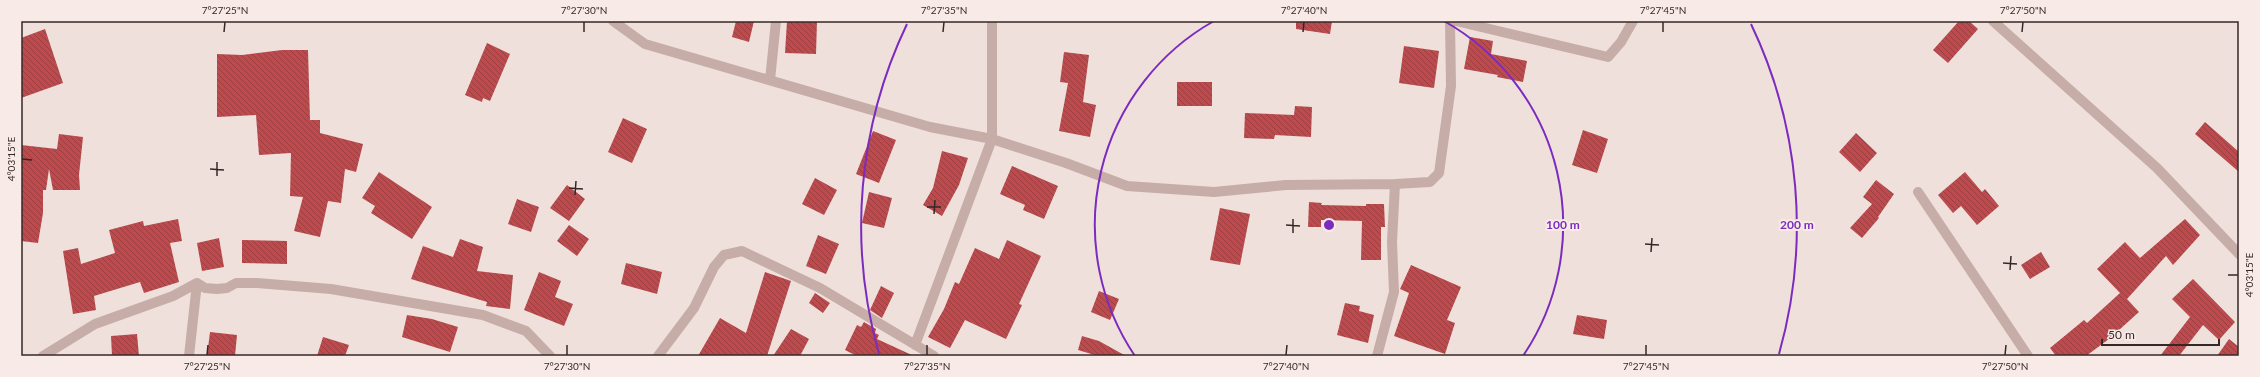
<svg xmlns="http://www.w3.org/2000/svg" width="2260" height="377" font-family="Lato,sans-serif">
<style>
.building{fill:url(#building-back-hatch)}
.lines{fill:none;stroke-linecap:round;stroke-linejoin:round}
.street{stroke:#c7ada8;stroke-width:10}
.ticks{fill:none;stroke:#342827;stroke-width:1.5}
.ring{fill:none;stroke:#7b2cbf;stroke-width:2}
.centre{fill:#7b2cbf;stroke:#f8ebe7;stroke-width:2}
.ring-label{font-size:12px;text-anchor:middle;font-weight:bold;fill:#7b2cbf;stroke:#f8ebe7;stroke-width:4;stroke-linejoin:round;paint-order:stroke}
.neatline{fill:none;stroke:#342827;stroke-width:1.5}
.ticks-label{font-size:10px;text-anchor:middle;fill:#342827}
</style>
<defs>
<pattern id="building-back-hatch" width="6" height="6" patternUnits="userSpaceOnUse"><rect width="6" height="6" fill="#bd4b4e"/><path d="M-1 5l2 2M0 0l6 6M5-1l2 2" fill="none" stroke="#9a3e41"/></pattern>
</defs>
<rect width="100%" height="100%" fill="#f0e0db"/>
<path class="building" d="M 736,21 L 754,21 L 749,42 L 732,37 Z
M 787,21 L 817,21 L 816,54 L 785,53 Z
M 1296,21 L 1332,21 L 1330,34 L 1296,29 Z
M 1959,21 L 1969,21 L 1978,29 L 1948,63 L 1933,50 Z
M 45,29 L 63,83 L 21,98 L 21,38 Z
M 1470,37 L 1493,41 L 1491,54 L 1527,61 L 1523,82 L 1497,77 L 1498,75 L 1464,69 Z
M 487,43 L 510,54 L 490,101 L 483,98 L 482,102 L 465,95 Z
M 1404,46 L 1439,51 L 1434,88 L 1399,83 Z
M 282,50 L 308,50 L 310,120 L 320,120 L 320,133 L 363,144 L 356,172 L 345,169 L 341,203 L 328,201 L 320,237 L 294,231 L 303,197 L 290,196 L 291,153 L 259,155 L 256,115 L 217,117 L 217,54 L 242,55 Z
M 1064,52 L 1089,55 L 1083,102 L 1096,105 L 1090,137 L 1059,131 L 1068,83 L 1060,82 Z
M 1177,82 L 1212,82 L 1212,106 L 1177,106 Z
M 1295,106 L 1312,107 L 1311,137 L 1275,135 L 1274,139 L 1244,138 L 1245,113 L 1294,115 Z
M 623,118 L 647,129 L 632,163 L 608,152 Z
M 2205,122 L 2239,152 L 2239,172 L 2195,134 Z
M 1583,130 L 1608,139 L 1597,173 L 1572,165 Z
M 873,131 L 896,140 L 879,183 L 856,174 Z
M 1856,133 L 1877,153 L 1860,172 L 1839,152 Z
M 59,134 L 83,137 L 79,175 L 80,190 L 53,190 L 49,169 L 46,190 L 43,190 L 43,213 L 38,243 L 21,241 L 21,145 L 57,149 Z
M 942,151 L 968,158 L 959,185 L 942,216 L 923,205 L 933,188 Z
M 1012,166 L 1058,186 L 1044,219 L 1023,210 L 1025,205 L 1000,194 Z
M 379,172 L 432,207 L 412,239 L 371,213 L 375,206 L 362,198 Z
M 1965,172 L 1982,192 L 1985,189 L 1999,206 L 1977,225 L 1961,206 L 1953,213 L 1938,195 Z
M 815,178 L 837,190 L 824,215 L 802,204 Z
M 1876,180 L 1894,194 L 1878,217 L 1879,218 L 1862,238 L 1850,228 L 1872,204 L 1863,197 Z
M 567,185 L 585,199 L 569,221 L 550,208 Z
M 869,192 L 892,198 L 884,228 L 862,223 Z
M 517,199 L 539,207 L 531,232 L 508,224 Z
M 1309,202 L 1322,203 L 1321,205 L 1366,206 L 1366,204 L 1384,204 L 1385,227 L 1381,227 L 1381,260 L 1361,260 L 1362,221 L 1321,220 L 1321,227 L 1308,227 Z
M 1220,208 L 1250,214 L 1240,265 L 1210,260 Z
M 178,219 L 182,241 L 170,243 L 179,282 L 144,293 L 140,282 L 94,296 L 96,310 L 73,314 L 63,251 L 78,248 L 81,264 L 115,253 L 109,230 L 143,221 L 144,226 Z
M 2185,219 L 2200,235 L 2173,265 L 2166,256 L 2127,299 L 2139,312 L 2109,339 L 2086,356 L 2056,356 L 2050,348 L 2084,320 L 2087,323 L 2120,293 L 2097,269 L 2125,242 L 2140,258 Z
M 569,225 L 589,239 L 577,256 L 557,241 Z
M 818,235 L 839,244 L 826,274 L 806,266 Z
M 219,238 L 224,267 L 202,271 L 197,243 Z
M 460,239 L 483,247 L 477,271 L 513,275 L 510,309 L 486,306 L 487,302 L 411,279 L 423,246 L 453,257 Z
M 242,240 L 287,241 L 287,264 L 242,263 Z
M 1007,240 L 1041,256 L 1019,304 L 1022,305 L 1006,339 L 965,320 L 950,348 L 928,337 L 944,309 L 955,282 L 959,284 L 975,248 L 999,259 Z
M 2041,252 L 2050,267 L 2030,279 L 2021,265 Z
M 626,263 L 662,272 L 657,294 L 621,284 Z
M 1411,265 L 1461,287 L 1447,320 L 1455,323 L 1445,354 L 1394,336 L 1409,293 L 1400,289 Z
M 539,272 L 561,281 L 555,297 L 573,304 L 564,326 L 524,310 Z
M 765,272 L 791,281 L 767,356 L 698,356 L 720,318 L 746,333 Z
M 2193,279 L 2235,322 L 2219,340 L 2203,325 L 2179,356 L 2160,356 L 2190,317 L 2172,299 Z
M 881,286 L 894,293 L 882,318 L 870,310 Z
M 1099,291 L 1119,299 L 1110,320 L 1091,312 Z
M 815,293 L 830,303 L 823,313 L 809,303 Z
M 1345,303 L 1360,306 L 1359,311 L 1374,315 L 1368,343 L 1337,335 Z
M 407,315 L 432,319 L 458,327 L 450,352 L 402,337 Z
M 1577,315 L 1607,320 L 1604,339 L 1573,334 Z
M 864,322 L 876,329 L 875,333 L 879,335 L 877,339 L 914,356 L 857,356 L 845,350 L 857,325 L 861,327 Z
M 791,329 L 809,339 L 800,356 L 773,356 Z
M 210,332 L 237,335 L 235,356 L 207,356 Z
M 137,334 L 139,356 L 112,356 L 111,336 Z
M 1082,336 L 1099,341 L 1126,356 L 1098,356 L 1078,350 Z
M 323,337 L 349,345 L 345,356 L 317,356 Z
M 2229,339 L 2239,347 L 2239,356 L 2217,356 Z"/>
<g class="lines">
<path class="street" d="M 613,21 L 645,44 L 930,127 L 992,139 L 1066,163 L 1127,186 L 1214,192 L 1286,185 L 1395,184 L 1430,182 L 1439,173 L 1451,86 L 1450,21
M 1456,21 L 1608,57 L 1621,42 L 1633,21
M 1993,21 L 2157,168 L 2239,254
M 770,80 L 776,21
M 1918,192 L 2028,356
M 915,345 L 992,139 L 992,21
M 43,356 L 95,324 L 173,296 L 197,283 L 205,288 L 217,289 L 227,288 L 236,283 L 257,283 L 331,289 L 483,315 L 526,331 L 550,356
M 189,356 L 197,283
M 658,356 L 694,308 L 714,267 L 724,255 L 742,251 L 820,288 L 934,356
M 1377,356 L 1394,292 L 1392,242 L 1395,184"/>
</g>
<path class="ticks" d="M 224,32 L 225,22M 584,32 L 584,22M 943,32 L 944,22M 1303,32 L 1304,22M 1663,32 L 1663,22M 2022,32 L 2023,22M 22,159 L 32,160M 210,169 L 224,170M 217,176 L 217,162M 569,188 L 583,189M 575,195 L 576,181M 927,207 L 941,207M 934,214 L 935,200M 1286,225 L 1300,226M 1293,233 L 1293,219M 1645,244 L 1659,245M 1651,252 L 1652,238M 2003,263 L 2017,264M 2010,270 L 2011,256M 2228,275 L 2238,275M 207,355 L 208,345M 567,355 L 567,345M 927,355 L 927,345M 1286,355 L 1287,345M 1646,355 L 1646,345M 2005,355 L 2006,345"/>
<g class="ring">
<path d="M1135 356A234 234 0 0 1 1214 21M1444 21A234 234 0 0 1 1523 356"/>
<path d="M879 354A468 468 0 0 1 907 24M1751 24A468 468 0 0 1 1779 354"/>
</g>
<circle cx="1329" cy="225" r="6" class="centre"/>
<g class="ring-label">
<text x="1563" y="229">100 m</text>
<text x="1797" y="229">200 m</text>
</g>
<rect width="2260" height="377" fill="none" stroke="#f8ebe7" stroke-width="44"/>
<path d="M2102 339v6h117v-6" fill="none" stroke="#342827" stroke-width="2"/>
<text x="2108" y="339" font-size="12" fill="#342827" stroke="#f8ebe7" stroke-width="3" paint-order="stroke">50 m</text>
<rect x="22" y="22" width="2216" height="333" class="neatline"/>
<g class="ticks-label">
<text x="225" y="14">7°27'25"N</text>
<text x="584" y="14">7°27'30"N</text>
<text x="944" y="14">7°27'35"N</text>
<text x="1304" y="14">7°27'40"N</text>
<text x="1663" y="14">7°27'45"N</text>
<text x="2023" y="14">7°27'50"N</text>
<text transform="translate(11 159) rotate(-90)" y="4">4°03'15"E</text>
<text transform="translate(2249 275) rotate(-90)" y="4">4°03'15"E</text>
<text x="207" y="370">7°27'25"N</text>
<text x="567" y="370">7°27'30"N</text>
<text x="927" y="370">7°27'35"N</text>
<text x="1286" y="370">7°27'40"N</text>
<text x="1646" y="370">7°27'45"N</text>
<text x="2005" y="370">7°27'50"N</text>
</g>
</svg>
